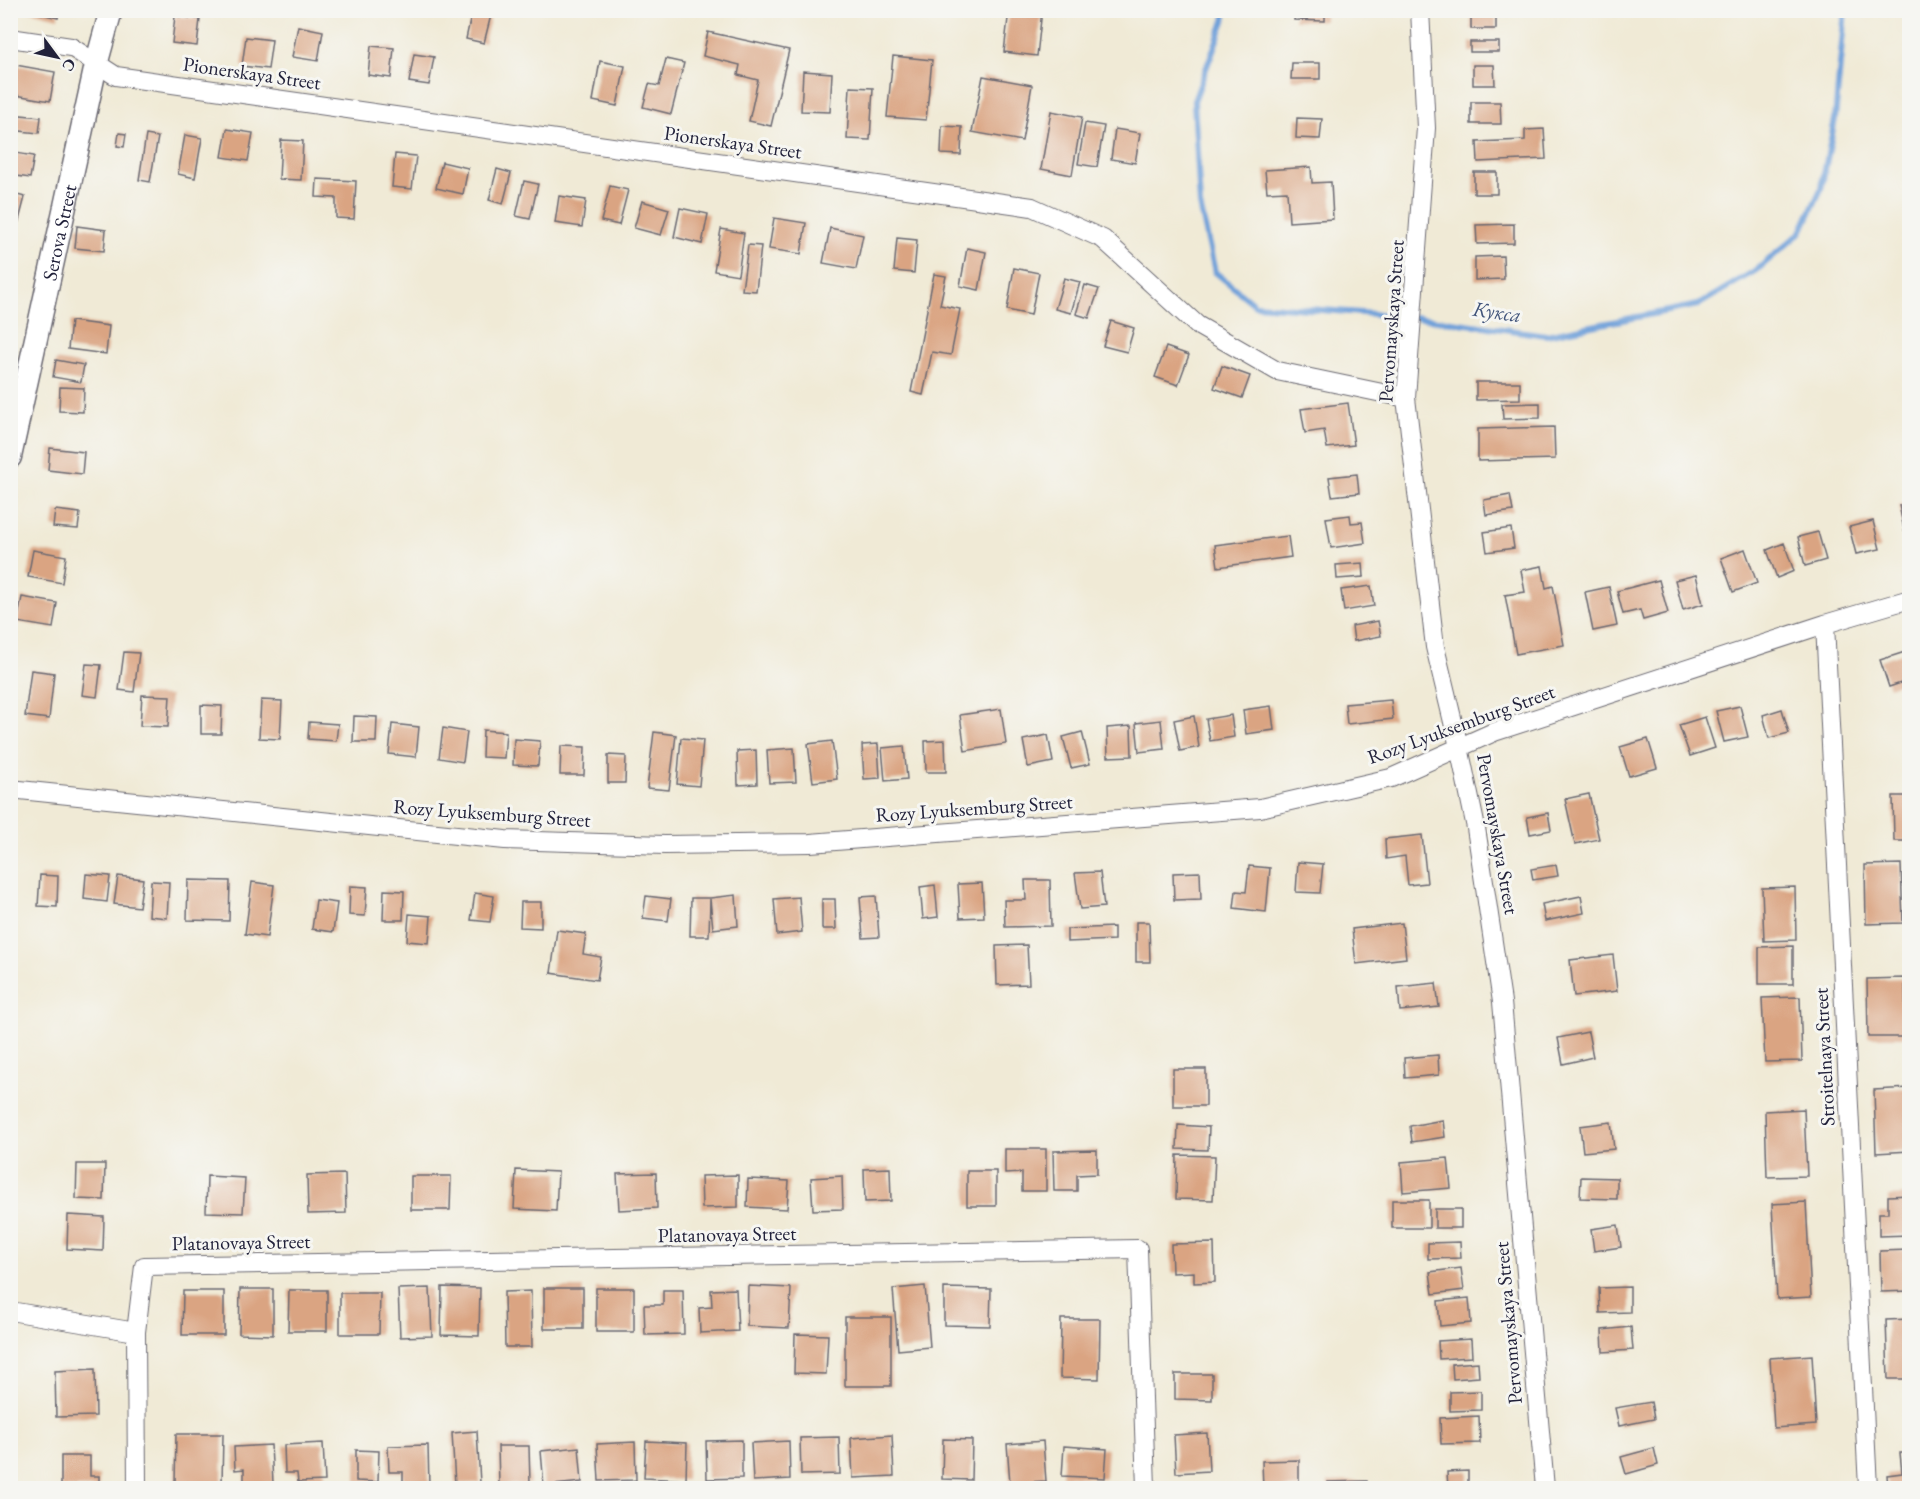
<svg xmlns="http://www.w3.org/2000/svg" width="1920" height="1499" font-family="'EB Garamond',serif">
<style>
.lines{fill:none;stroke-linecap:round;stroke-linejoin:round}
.stream{stroke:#6fa0d9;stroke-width:6}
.building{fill:#daa482}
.minor-casing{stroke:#6a6871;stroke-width:20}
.tertiary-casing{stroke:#6a6871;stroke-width:25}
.minor{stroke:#fff;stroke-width:18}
.tertiary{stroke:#fff;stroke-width:22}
.labels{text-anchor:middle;stroke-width:6;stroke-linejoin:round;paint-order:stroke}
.street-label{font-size:20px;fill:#22223b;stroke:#f6f6f2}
.water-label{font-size:21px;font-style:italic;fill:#41547a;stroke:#f6f6f2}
</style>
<rect width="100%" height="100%" fill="#f6f6f2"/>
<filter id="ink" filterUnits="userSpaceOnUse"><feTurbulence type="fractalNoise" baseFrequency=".0167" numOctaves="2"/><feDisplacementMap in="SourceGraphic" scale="12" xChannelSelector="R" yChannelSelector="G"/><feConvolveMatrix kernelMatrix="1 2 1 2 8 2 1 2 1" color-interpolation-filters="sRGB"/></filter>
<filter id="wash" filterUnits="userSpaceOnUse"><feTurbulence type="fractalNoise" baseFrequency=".008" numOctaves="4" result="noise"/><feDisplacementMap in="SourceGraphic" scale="24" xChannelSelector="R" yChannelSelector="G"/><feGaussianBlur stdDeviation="1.35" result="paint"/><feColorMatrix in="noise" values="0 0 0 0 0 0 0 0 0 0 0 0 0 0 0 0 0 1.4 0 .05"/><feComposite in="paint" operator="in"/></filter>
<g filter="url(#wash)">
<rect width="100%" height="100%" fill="#f0ead6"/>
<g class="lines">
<path class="stream" d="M 1226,10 L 1224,21 L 1194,101 L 1200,205 L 1215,272 L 1255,305 L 1415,317 L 1546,335 L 1698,305 L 1758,269 L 1801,232 L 1821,189 L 1835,119 L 1845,10"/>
</g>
<g id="blocks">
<path class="building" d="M 26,10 L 59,10 L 58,18 Z
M 1009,10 L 1042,10 L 1037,56 L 1004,52 Z
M 1295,10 L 1325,10 L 1325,21 L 1294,20 Z
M 1471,10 L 1496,10 L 1496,29 L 1471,29 Z
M 472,11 L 491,15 L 484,43 L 466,39 Z
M 175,16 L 200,19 L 197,46 L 172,43 Z
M 298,26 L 323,31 L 318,61 L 292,57 Z
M 708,32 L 789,50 L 771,126 L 749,121 L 758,80 L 738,75 L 740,65 L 703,56 Z
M 246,37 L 272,40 L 268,69 L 242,66 Z
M 1470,42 L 1499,42 L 1499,52 L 1470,52 Z
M 371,46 L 394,48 L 391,78 L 368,75 Z
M 414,54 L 434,57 L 429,85 L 409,82 Z
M 893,56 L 932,60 L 926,120 L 887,117 Z
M 666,59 L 684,63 L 671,114 L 643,107 L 649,84 L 659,86 Z
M 600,61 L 625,66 L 617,106 L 593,101 Z
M 1292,63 L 1320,63 L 1320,79 L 1291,79 Z
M 10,64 L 55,72 L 50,101 L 10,94 Z
M 1473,65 L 1494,65 L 1495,85 L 1473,85 Z
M 803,71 L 832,73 L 830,112 L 801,111 Z
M 983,76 L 1032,85 L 1022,141 L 972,132 Z
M 850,87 L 873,88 L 870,140 L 847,139 Z
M 1471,102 L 1500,102 L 1501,124 L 1471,124 Z
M 1051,111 L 1082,117 L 1072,175 L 1041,169 Z
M 10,114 L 41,117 L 39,133 L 10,130 Z
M 1297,118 L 1322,119 L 1320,139 L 1296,138 Z
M 1085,123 L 1104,126 L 1097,167 L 1078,164 Z
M 942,126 L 962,127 L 961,155 L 941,154 Z
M 227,129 L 253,133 L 248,161 L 222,157 Z
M 1115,129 L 1140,133 L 1135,163 L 1111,159 Z
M 1544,129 L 1546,159 L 1478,162 L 1477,142 L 1525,140 L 1525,130 Z
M 119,133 L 126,134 L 124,147 L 117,146 Z
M 146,135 L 158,137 L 150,182 L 139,180 Z
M 185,135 L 202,138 L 195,178 L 178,174 Z
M 281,140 L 303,141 L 301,180 L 279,179 Z
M 10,152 L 34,156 L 30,178 L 10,175 Z
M 395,154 L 416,156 L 412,189 L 392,187 Z
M 442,162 L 468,168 L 463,194 L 436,188 Z
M 1311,167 L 1312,183 L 1331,182 L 1333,219 L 1289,222 L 1287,191 L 1267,192 L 1265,170 Z
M 497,169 L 511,173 L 503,204 L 489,200 Z
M 1474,172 L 1497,172 L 1497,194 L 1474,194 Z
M 317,179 L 356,181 L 354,219 L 336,218 L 336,198 L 316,197 Z
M 524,181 L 538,184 L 530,219 L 516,216 Z
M 610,186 L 628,190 L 619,225 L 601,221 Z
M 10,193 L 25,197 L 18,224 L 10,222 Z
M 559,196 L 586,200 L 582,227 L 555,223 Z
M 642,201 L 669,209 L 661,235 L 634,228 Z
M 680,208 L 708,214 L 702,244 L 674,237 Z
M 774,218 L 806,223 L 801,254 L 769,249 Z
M 1514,224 L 1514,243 L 1477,244 L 1476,225 Z
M 77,226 L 106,230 L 104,251 L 75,248 Z
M 830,228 L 863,235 L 856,269 L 823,263 Z
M 721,229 L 744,233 L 738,275 L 714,271 Z
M 897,238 L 917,240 L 914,273 L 894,271 Z
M 748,245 L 761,246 L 756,291 L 742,290 Z
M 967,248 L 986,252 L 979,290 L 960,286 Z
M 1503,256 L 1504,279 L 1475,280 L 1475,257 Z
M 1014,268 L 1039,273 L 1031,315 L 1007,310 Z
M 934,274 L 946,276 L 940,305 L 960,309 L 951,355 L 932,352 L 923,395 L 911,392 Z
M 1064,278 L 1080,282 L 1071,313 L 1055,309 Z
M 1085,285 L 1099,289 L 1089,318 L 1076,314 Z
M 71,321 L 109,326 L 106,354 L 68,349 Z
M 1111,321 L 1134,328 L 1127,352 L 1103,346 Z
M 1166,347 L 1189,355 L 1178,385 L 1155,377 Z
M 56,360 L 84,365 L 81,382 L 53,377 Z
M 1222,366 L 1250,376 L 1242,398 L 1214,388 Z
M 1476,382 L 1520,382 L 1520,399 L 1476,400 Z
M 60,387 L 84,388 L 83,412 L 59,411 Z
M 1348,403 L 1354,445 L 1327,448 L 1324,430 L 1305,433 L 1301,409 Z
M 1540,403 L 1540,418 L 1503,419 L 1502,404 Z
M 1554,427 L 1555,459 L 1478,461 L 1478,429 Z
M 50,448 L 84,452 L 82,474 L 48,470 Z
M 1357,474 L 1359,493 L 1332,496 L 1329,477 Z
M 1510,495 L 1513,511 L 1486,515 L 1484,500 Z
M 1910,503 L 1910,533 L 1905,534 L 1899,505 Z
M 55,510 L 80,513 L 78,529 L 53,527 Z
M 1350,515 L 1351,523 L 1362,522 L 1365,543 L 1331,548 L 1326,518 Z
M 1873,521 L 1880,549 L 1856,554 L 1849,527 Z
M 1511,528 L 1514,548 L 1487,552 L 1484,532 Z
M 1818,532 L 1826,560 L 1805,566 L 1798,537 Z
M 1288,536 L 1291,557 L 1218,567 L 1215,545 Z
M 1784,543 L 1794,571 L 1777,578 L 1767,550 Z
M 1745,549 L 1757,583 L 1733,592 L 1721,558 Z
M 33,550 L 66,556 L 62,583 L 28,577 Z
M 1363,563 L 1364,577 L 1337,579 L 1336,565 Z
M 1542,566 L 1546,588 L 1553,586 L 1564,645 L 1516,654 L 1505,595 L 1525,592 L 1521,570 Z
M 1696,575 L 1703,604 L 1683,610 L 1675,580 Z
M 1659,580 L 1668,613 L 1643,620 L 1640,610 L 1623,614 L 1617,591 Z
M 1371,586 L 1374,606 L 1344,611 L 1341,590 Z
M 1609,587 L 1617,626 L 1593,631 L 1585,592 Z
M 22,597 L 57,603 L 53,628 L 17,622 Z
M 1378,621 L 1381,636 L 1354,641 L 1352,626 Z
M 1908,651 L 1910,657 L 1910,680 L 1889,687 L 1880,660 Z
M 124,652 L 139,653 L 134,692 L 119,690 Z
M 86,664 L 101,665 L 97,697 L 82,695 Z
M 31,670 L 54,673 L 49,719 L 25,716 Z
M 142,695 L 170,696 L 168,727 L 140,726 Z
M 261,700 L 282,701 L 280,739 L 259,738 Z
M 1391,700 L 1393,719 L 1347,724 L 1345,704 Z
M 201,705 L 222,706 L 221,734 L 201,734 Z
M 1271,706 L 1274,730 L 1246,734 L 1243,710 Z
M 1740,706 L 1748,737 L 1724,742 L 1716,711 Z
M 1001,709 L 1006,744 L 965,751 L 960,715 Z
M 1782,709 L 1789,733 L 1769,738 L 1763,715 Z
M 1231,715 L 1234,737 L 1210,741 L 1206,719 Z
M 354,716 L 377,717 L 376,742 L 353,742 Z
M 1194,716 L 1199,747 L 1180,751 L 1174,720 Z
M 1705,717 L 1715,748 L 1690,756 L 1679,725 Z
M 1161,720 L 1164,749 L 1139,752 L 1136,723 Z
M 309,722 L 338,724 L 336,741 L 308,739 Z
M 392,724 L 419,727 L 416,757 L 389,754 Z
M 1131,726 L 1132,756 L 1108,757 L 1107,728 Z
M 443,728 L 467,732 L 463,762 L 439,758 Z
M 483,730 L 506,732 L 504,758 L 482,757 Z
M 654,732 L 676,735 L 669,790 L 647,788 Z
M 1082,732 L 1090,764 L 1071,768 L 1063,737 Z
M 1048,735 L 1053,762 L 1028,767 L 1023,740 Z
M 681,738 L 703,740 L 699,786 L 677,784 Z
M 514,739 L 540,741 L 538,766 L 513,765 Z
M 1648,739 L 1657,768 L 1629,776 L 1620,747 Z
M 945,740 L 946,772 L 926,772 L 925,741 Z
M 832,741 L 837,779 L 813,782 L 808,744 Z
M 878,744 L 880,778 L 864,779 L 862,745 Z
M 561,746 L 585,747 L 584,775 L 560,775 Z
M 904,746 L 907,779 L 885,781 L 882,748 Z
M 794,748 L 796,782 L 769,783 L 767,750 Z
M 756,750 L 757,784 L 738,785 L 737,751 Z
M 608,755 L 626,756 L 625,783 L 608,783 Z
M 1589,794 L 1599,839 L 1575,844 L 1565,799 Z
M 1893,796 L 1910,796 L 1910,841 L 1894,841 Z
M 1548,813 L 1551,830 L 1530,834 L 1527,817 Z
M 1422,835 L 1427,883 L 1408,885 L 1405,856 L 1386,859 L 1385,839 Z
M 1298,862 L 1323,864 L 1320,893 L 1296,892 Z
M 1901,864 L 1903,923 L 1866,924 L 1865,865 Z
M 1556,865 L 1558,876 L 1533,880 L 1531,869 Z
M 1249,866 L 1270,868 L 1266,912 L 1234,908 L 1236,891 L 1246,892 Z
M 1100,872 L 1104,907 L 1080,909 L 1075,873 Z
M 1200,872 L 1201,899 L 1174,900 L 1173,873 Z
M 86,874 L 110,876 L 107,902 L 84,899 Z
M 40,875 L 58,876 L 57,907 L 38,906 Z
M 118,876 L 143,879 L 139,907 L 114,904 Z
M 188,880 L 230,881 L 229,921 L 187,920 Z
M 1025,880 L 1050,880 L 1051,926 L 1005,927 L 1004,900 L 1026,900 Z
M 151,881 L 169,882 L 167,918 L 149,916 Z
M 252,882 L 274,885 L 267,937 L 245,934 Z
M 982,883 L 984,917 L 960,918 L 958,884 Z
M 935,885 L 938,917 L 923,919 L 920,887 Z
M 350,886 L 367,887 L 365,916 L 349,915 Z
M 1795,887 L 1796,940 L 1764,941 L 1762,888 Z
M 384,890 L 404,891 L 403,920 L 383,920 Z
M 475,893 L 494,896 L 490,922 L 471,920 Z
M 736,895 L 738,926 L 713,929 L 710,899 L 709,936 L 690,936 L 691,898 L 710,898 Z
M 646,896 L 671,899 L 668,921 L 643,918 Z
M 876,896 L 879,937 L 863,938 L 860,897 Z
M 1581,896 L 1584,913 L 1545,921 L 1542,904 Z
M 799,897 L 802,932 L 777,935 L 774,899 Z
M 822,899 L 835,899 L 836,929 L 822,929 Z
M 316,900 L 337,903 L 333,932 L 312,929 Z
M 521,902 L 541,902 L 541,928 L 520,927 Z
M 409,914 L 431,916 L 429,943 L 407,941 Z
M 1136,922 L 1149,922 L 1150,962 L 1136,962 Z
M 1402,923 L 1406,958 L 1356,964 L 1352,929 Z
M 1114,927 L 1114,940 L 1067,942 L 1067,929 Z
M 557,930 L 586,934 L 583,954 L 601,957 L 597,980 L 551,973 Z
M 1027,945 L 1029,984 L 997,985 L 996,946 Z
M 1793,946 L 1793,984 L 1759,984 L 1759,947 Z
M 1613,955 L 1617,991 L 1574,996 L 1570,960 Z
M 1905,978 L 1906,1037 L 1868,1037 L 1867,979 Z
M 1436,983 L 1439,1007 L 1400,1011 L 1398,987 Z
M 1800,997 L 1802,1061 L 1765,1062 L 1762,998 Z
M 1588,1032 L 1593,1057 L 1563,1064 L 1558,1038 Z
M 1438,1055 L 1439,1075 L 1405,1078 L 1404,1058 Z
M 1173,1069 L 1206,1069 L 1206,1106 L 1173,1106 Z
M 1910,1088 L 1910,1151 L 1876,1153 L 1874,1090 Z
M 1804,1109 L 1807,1176 L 1767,1177 L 1765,1111 Z
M 1443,1120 L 1445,1137 L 1412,1142 L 1410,1126 Z
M 1611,1122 L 1614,1149 L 1583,1152 L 1580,1126 Z
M 1178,1125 L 1209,1127 L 1208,1150 L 1177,1149 Z
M 1005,1149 L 1046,1149 L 1046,1191 L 1022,1191 L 1022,1173 L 1005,1174 Z
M 1097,1150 L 1097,1174 L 1077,1175 L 1077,1191 L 1054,1191 L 1053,1151 Z
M 1177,1155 L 1215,1156 L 1213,1200 L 1176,1199 Z
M 1448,1158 L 1451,1188 L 1403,1192 L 1401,1162 Z
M 77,1164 L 105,1164 L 104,1200 L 76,1199 Z
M 890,1168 L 891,1201 L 865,1202 L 864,1169 Z
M 516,1170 L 558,1172 L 556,1211 L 514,1209 Z
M 967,1171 L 996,1171 L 996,1206 L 967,1206 Z
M 656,1173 L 657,1208 L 619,1210 L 617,1174 Z
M 345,1174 L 346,1213 L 308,1214 L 307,1175 Z
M 738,1175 L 738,1207 L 702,1208 L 701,1176 Z
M 207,1176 L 245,1178 L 243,1213 L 206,1212 Z
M 411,1176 L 451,1176 L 450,1210 L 411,1210 Z
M 842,1176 L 843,1209 L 813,1210 L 811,1178 Z
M 1581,1177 L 1617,1178 L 1617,1199 L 1580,1198 Z
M 748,1179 L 789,1181 L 787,1209 L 747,1207 Z
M 1910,1195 L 1910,1235 L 1879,1236 L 1879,1213 L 1888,1213 L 1888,1196 Z
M 1392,1200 L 1429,1200 L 1429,1228 L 1392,1228 Z
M 1806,1202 L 1811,1297 L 1777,1299 L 1772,1204 Z
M 1435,1209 L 1461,1209 L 1461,1228 L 1435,1228 Z
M 68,1215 L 104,1217 L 103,1251 L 67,1249 Z
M 1618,1225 L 1621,1247 L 1594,1251 L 1591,1229 Z
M 1460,1242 L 1461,1258 L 1428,1259 L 1428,1243 Z
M 1214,1243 L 1215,1282 L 1194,1283 L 1194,1272 L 1172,1273 L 1171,1244 Z
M 1910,1250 L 1910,1291 L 1881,1292 L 1880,1251 Z
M 1461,1268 L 1464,1290 L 1433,1294 L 1430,1272 Z
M 748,1286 L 791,1288 L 789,1328 L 747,1326 Z
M 925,1286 L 930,1347 L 898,1350 L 893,1289 Z
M 442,1287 L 480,1288 L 479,1336 L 441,1335 Z
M 1630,1287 L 1630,1312 L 1600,1313 L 1599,1288 Z
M 430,1288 L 432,1336 L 400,1337 L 398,1289 Z
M 544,1288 L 583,1288 L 583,1329 L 544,1329 Z
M 596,1288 L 634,1288 L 634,1332 L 596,1332 Z
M 944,1288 L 991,1289 L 990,1326 L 944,1325 Z
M 240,1289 L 273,1289 L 273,1335 L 239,1334 Z
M 736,1289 L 738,1331 L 700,1333 L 699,1308 L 712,1307 L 711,1290 Z
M 289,1290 L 327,1290 L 327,1331 L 288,1331 Z
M 663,1290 L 683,1290 L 684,1334 L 645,1335 L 644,1305 L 663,1305 Z
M 183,1291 L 224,1291 L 224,1335 L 182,1335 Z
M 531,1291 L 532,1347 L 505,1347 L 504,1292 Z
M 340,1293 L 380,1293 L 379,1334 L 340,1334 Z
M 1469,1298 L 1471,1323 L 1440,1326 L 1438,1301 Z
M 845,1317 L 891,1317 L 891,1386 L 845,1386 Z
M 1061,1319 L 1100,1319 L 1099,1379 L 1060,1378 Z
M 1910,1319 L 1910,1379 L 1888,1379 L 1886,1320 Z
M 1631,1327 L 1633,1350 L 1603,1352 L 1602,1330 Z
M 795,1334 L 828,1335 L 826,1374 L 794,1373 Z
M 1471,1339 L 1472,1357 L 1439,1359 L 1438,1341 Z
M 1812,1355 L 1816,1425 L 1774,1428 L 1770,1358 Z
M 1478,1362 L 1479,1377 L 1453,1379 L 1452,1364 Z
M 95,1369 L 96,1416 L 56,1417 L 55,1371 Z
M 1175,1374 L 1212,1374 L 1212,1400 L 1175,1399 Z
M 1481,1391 L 1481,1410 L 1450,1411 L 1450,1392 Z
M 1651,1402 L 1654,1419 L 1619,1426 L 1615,1408 Z
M 1479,1416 L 1480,1443 L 1441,1444 L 1440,1418 Z
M 477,1431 L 480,1483 L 455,1484 L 452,1433 Z
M 1207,1433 L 1209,1471 L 1176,1473 L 1174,1435 Z
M 176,1434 L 223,1434 L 222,1484 L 175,1483 Z
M 892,1435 L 894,1476 L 853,1478 L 851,1438 Z
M 839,1437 L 840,1474 L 801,1475 L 800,1438 Z
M 943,1439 L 972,1440 L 971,1480 L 942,1479 Z
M 742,1440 L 742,1478 L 707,1479 L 706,1441 Z
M 646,1441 L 687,1443 L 686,1480 L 644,1478 Z
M 789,1441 L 790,1479 L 753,1481 L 751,1443 Z
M 1043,1441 L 1046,1481 L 1010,1483 L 1007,1444 Z
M 635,1442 L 636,1480 L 599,1481 L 597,1444 Z
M 323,1443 L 325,1481 L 298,1482 L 297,1473 L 285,1473 L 284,1445 Z
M 271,1445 L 273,1483 L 244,1484 L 244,1469 L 235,1470 L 234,1447 Z
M 428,1445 L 429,1485 L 403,1485 L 403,1472 L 389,1472 L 388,1446 Z
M 498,1446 L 529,1446 L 530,1484 L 499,1485 Z
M 1064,1446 L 1107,1449 L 1105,1478 L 1062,1476 Z
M 579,1447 L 582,1482 L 544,1486 L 541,1451 Z
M 1654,1448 L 1658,1465 L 1626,1474 L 1621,1457 Z
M 356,1450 L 379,1451 L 378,1482 L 356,1481 Z
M 1900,1453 L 1910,1453 L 1910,1488 L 1888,1488 L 1887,1475 L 1902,1473 Z
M 61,1456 L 90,1456 L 90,1476 L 99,1476 L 99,1488 L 61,1488 Z
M 1299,1460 L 1299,1488 L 1263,1488 L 1262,1461 Z
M 1468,1471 L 1468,1485 L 1479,1485 L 1479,1488 L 1448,1488 L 1447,1472 Z
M 1367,1481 L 1368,1488 L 1328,1488 L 1328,1482 Z
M 1625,1484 L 1654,1484 L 1654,1488 L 1625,1488 Z"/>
</g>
</g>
<g filter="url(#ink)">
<use href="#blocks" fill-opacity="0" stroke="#6a6871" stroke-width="1.5"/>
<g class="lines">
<defs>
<path id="minor" d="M 1420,10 L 1426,128 L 1406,398 L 1435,647 L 1459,747 L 1476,828 L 1502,1002 L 1545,1488
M 10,38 L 71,47 L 116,76 L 1032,207 L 1103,239 L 1197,325 L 1277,371 L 1406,398
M 1825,624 L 1868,1488
M 10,789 L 505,840 L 665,845 L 810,843 L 1260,808 L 1391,778 L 1494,732 L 1825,624 L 1910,599
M 10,1311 L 136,1332 L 137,1488
M 136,1332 L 144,1266 L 1138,1249 L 1146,1488"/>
<g id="tertiary">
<path id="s1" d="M 10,457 L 96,65 L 111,10"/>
</g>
</defs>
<use href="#minor" class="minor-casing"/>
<use href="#tertiary" class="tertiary-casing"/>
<use href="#minor" class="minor"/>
<use href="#tertiary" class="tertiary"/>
</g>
</g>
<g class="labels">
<g class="street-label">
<text transform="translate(252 73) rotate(8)" y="7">Pionerskaya Street</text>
<text transform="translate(733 142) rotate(8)" y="7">Pionerskaya Street</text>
<text dy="7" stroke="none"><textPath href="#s1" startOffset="230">Serova Street</textPath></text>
<text transform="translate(1391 321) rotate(-86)" y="7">Pervomayskaya Street</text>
<text transform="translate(1461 724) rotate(-20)" y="7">Rozy Lyuksemburg Street</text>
<text transform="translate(974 808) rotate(-4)" y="7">Rozy Lyuksemburg Street</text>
<text transform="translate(492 813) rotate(4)" y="7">Rozy Lyuksemburg Street</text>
<text transform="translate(1498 834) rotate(80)" y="7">Pervomayskaya Street</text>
<text transform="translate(1824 1057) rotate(-93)" y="7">Stroitelnaya Street</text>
<text transform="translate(727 1234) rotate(-1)" y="7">Platanovaya Street</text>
<text transform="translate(241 1242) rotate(-1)" y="7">Platanovaya Street</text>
<text transform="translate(1508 1323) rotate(-95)" y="7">Pervomayskaya Street</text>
</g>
<g class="water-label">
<text transform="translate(1497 312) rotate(8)" y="7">Кукса</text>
</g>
</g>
<rect width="1920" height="1499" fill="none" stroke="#f6f6f2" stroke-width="36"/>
<g transform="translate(57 57) rotate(123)" stroke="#f6f6f2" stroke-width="4.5" paint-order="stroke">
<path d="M0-4.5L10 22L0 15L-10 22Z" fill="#22223b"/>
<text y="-9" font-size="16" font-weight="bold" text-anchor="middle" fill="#22223b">С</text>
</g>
</svg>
